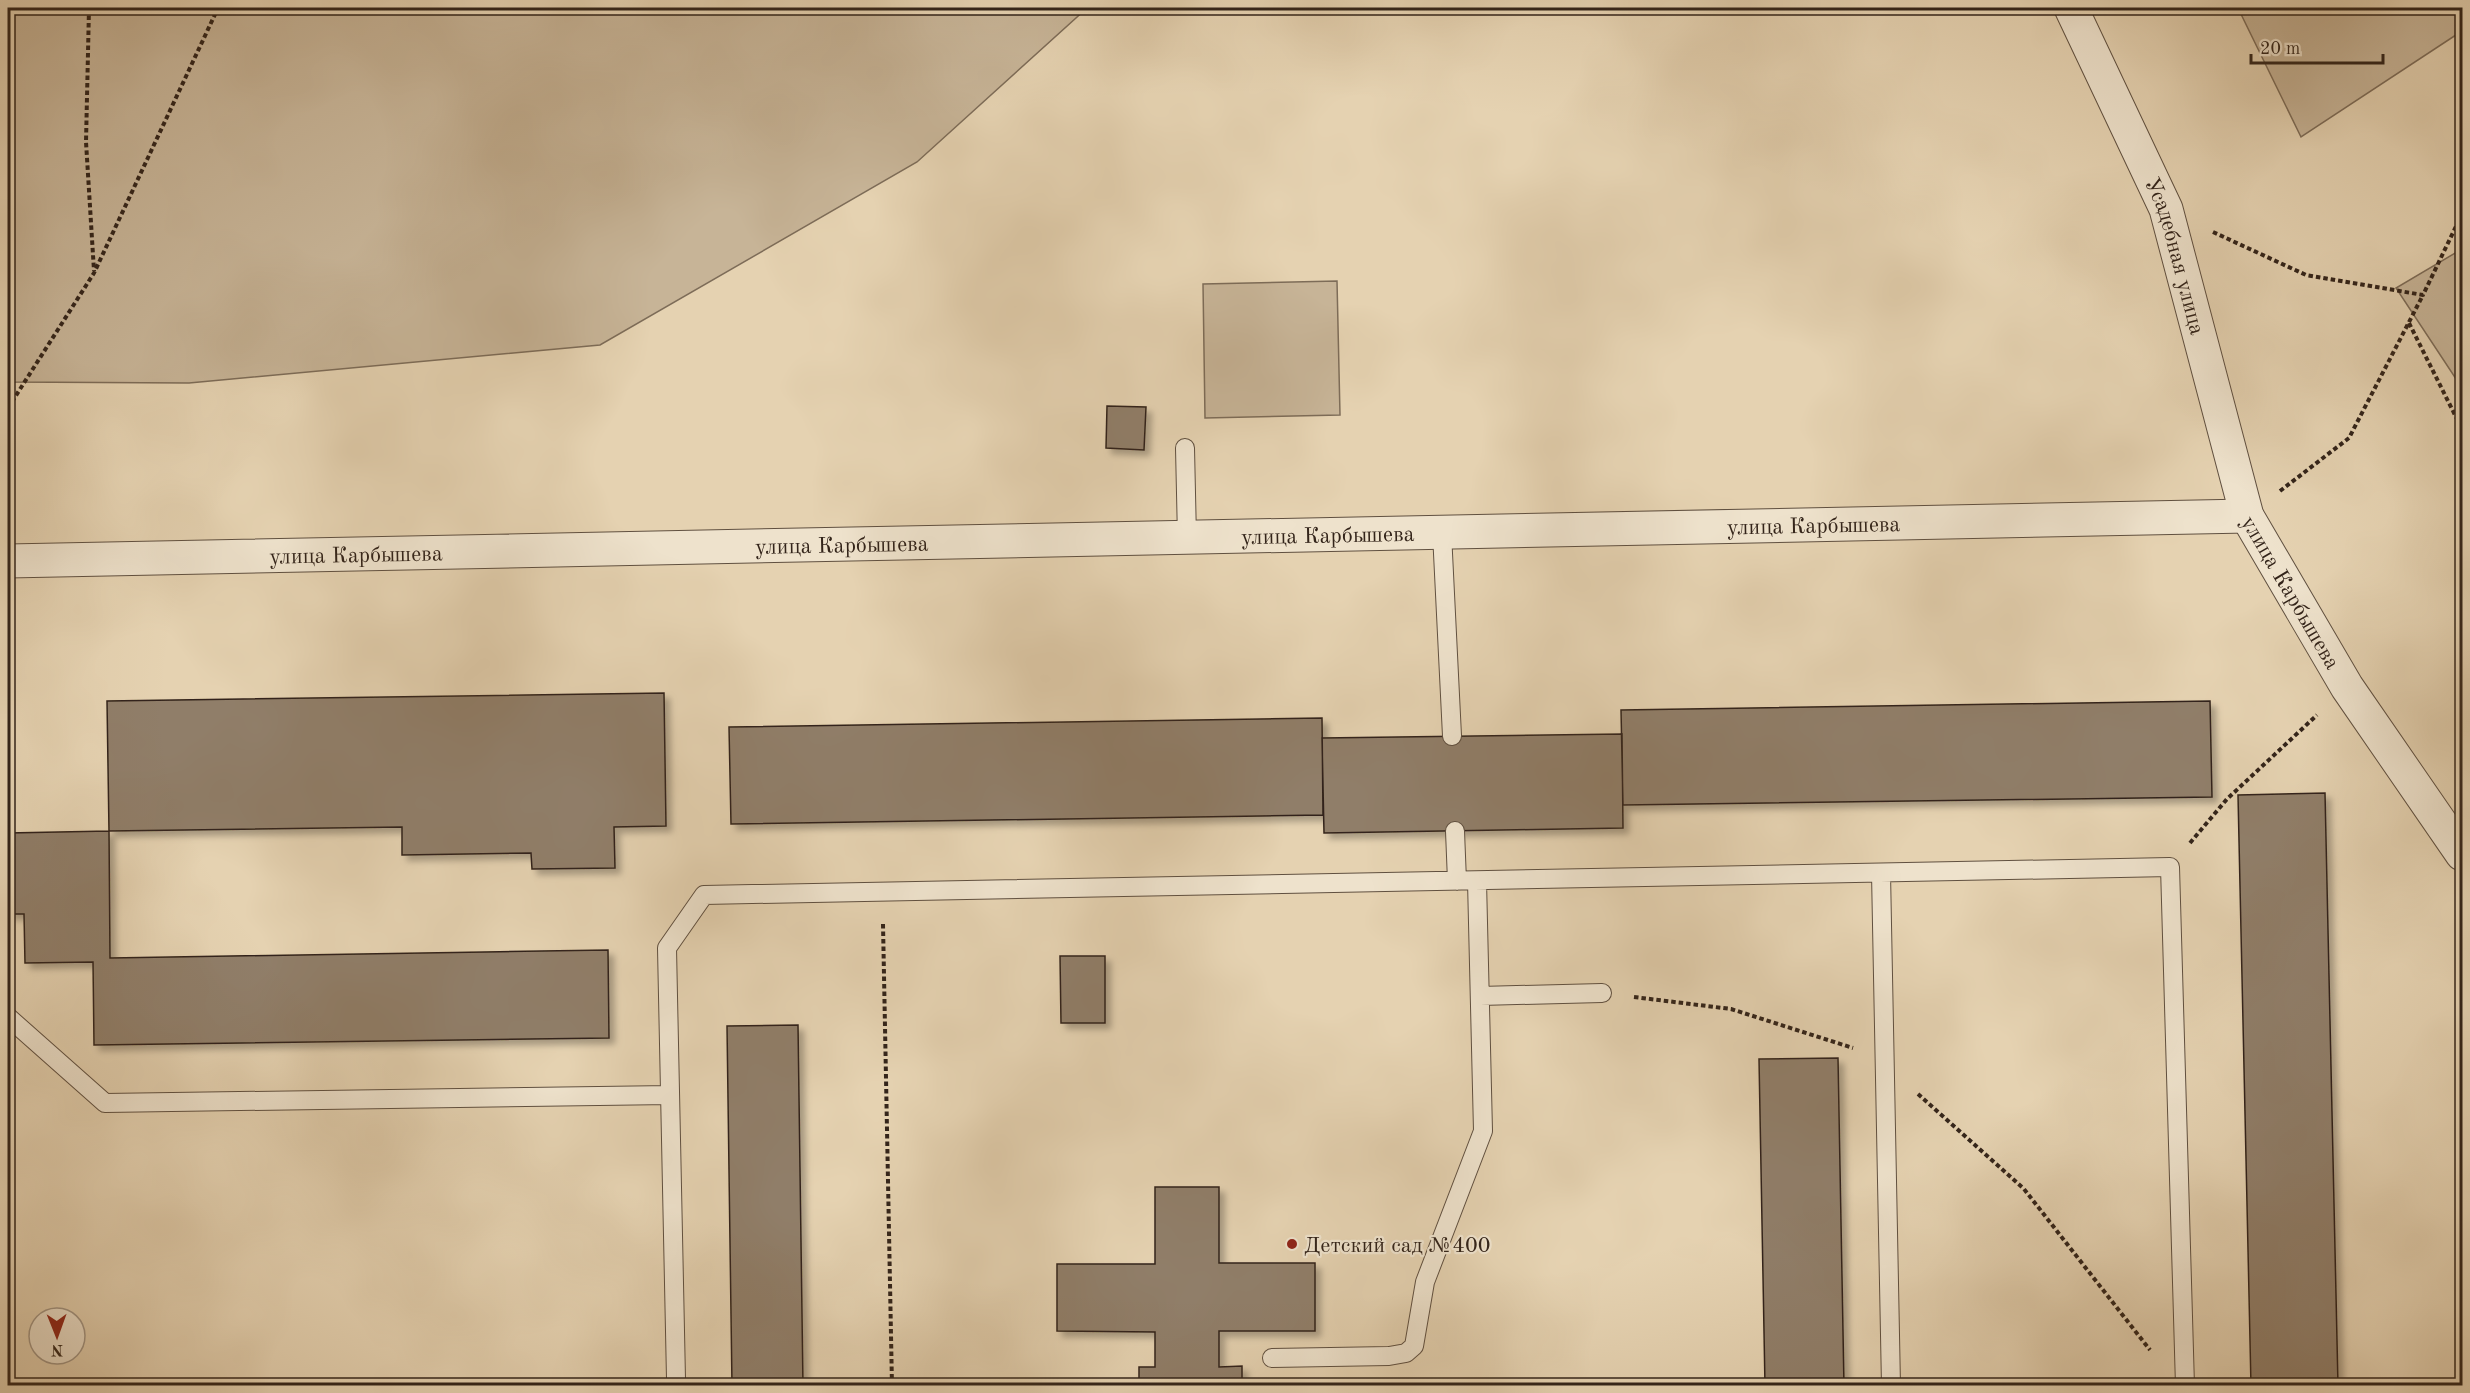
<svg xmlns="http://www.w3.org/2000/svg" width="2470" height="1393" font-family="'Old Standard TT',serif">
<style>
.green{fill:#c7b497;stroke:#7d6c58;stroke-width:1.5}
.building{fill:#907e69;stroke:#33241a;stroke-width:1.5;filter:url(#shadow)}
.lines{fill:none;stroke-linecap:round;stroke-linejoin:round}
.service-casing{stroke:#605040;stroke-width:20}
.minor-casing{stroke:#605040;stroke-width:35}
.path{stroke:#33241a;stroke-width:4;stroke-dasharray:4.5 3;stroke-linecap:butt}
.service{stroke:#eee2cc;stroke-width:18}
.minor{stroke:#eee2cc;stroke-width:33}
.poi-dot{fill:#8f2418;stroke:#eee2cc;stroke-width:2}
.labels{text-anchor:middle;stroke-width:4.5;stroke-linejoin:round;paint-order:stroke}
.street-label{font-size:22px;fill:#33241a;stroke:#eee2cc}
.poi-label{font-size:22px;fill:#33241a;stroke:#eee2cc;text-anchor:start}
</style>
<defs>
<filter id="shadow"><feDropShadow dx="5.5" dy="5.5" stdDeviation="3" flood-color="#0004"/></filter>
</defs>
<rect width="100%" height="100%" fill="#e5d2b1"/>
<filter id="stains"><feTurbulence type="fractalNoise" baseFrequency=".00333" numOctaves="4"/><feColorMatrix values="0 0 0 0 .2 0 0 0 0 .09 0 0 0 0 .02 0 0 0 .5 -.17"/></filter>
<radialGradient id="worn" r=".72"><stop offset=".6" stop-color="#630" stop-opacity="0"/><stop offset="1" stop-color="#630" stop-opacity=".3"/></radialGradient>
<path class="green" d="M 8,8 L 1087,8 L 917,162 L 600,345 L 189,383 L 8,382 Z
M 2238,8 L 2462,8 L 2462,31 L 2301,137 Z
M 2462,249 L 2462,388 L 2396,288 Z
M 1337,281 L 1340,415 L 1205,418 L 1203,284 Z"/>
<path class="building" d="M 1107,406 L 1146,407 L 1144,450 L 1106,448 Z
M 664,693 L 666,826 L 614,827 L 615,868 L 532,869 L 531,853 L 402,855 L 402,827 L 109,831 L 107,701 Z
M 2210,701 L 2212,797 L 1623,805 L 1621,710 Z
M 1322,718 L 1323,815 L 731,824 L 729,727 Z
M 1622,734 L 1623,828 L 1324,833 L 1322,738 Z
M 2325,793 L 2338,1386 L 2251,1386 L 2238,795 Z
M 109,831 L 110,958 L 608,950 L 609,1038 L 94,1045 L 93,962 L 25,963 L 24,914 L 8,914 L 8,833 Z
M 1060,956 L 1105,956 L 1105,1023 L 1061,1023 Z
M 798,1025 L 803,1386 L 732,1386 L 727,1026 Z
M 1838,1058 L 1844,1386 L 1765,1386 L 1759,1059 Z
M 1155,1187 L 1219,1187 L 1219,1263 L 1315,1263 L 1315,1331 L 1219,1331 L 1219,1367 L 1242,1366 L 1242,1386 L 1139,1386 L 1139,1367 L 1155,1367 L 1155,1332 L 1057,1331 L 1057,1264 L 1155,1264 Z"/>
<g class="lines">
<defs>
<path id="service" d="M 1185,448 L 1187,538
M 1442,533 L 1452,736
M 1455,831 L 1457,881
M 1881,873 L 1891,1386
M 1480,996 L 1602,993
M 8,1017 L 105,1103 L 670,1095
M 1272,1358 L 1389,1356 L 1406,1353 L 1414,1346 L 1425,1282 L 1483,1131 L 1477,881
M 676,1379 L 667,948 L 704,895 L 2170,867 L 2185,1386"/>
<g id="minor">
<path id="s1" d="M 2071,8 L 2166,209 L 2247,516 L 2347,687 L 2462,854"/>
<path id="s2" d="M 8,561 L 2247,516"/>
</g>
</defs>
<use href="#service" class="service-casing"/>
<use href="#minor" class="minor-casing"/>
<path class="path" d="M 89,8 L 86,142 L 94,271
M 2213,232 L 2306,275 L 2423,295 L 2462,214
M 2409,323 L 2462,429
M 8,408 L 94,273 L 218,8
M 2280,491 L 2349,438 L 2423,295
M 2190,843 L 2227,799 L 2317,715
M 883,924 L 892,1386
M 1634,997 L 1731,1009 L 1853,1048
M 1918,1094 L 2024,1189 L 2150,1350"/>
<use href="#service" class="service"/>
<use href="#minor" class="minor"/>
</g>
<circle class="poi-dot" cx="1292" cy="1244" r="6"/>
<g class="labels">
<g class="street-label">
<text dy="8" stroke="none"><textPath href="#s1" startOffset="270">Усадебная улица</textPath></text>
<text dy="8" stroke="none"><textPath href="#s2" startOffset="1806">улица Карбышева</textPath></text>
<text dy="8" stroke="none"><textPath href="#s2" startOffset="1320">улица Карбышева</textPath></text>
<text dy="8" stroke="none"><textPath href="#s2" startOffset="834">улица Карбышева</textPath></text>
<text dy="8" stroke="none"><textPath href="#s2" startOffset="348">улица Карбышева</textPath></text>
<text dy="8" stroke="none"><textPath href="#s1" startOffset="628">улица Карбышева</textPath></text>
</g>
<g class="poi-label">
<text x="1304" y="1252">Детский сад №400</text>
</g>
</g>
<rect width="2470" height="1393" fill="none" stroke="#e5d2b1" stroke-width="30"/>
<rect x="9" y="9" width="2452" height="1375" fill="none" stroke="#33241a" stroke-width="3"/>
<rect x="15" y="15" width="2440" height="1363" fill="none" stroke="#33241a" stroke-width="1.5"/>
<g transform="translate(57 1336) rotate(179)"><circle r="28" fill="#eee2cc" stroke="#a39685" stroke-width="1.5"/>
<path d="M0-4.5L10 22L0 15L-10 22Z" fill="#8f2418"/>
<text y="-9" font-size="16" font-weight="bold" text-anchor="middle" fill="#33241a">N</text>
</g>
<path d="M2251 54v9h132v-9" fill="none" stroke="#33241a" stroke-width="3"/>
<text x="2260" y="54" font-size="18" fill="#33241a" stroke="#eee2cc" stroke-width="4.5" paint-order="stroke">20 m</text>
<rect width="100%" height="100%" filter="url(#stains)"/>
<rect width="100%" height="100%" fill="url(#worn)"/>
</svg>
